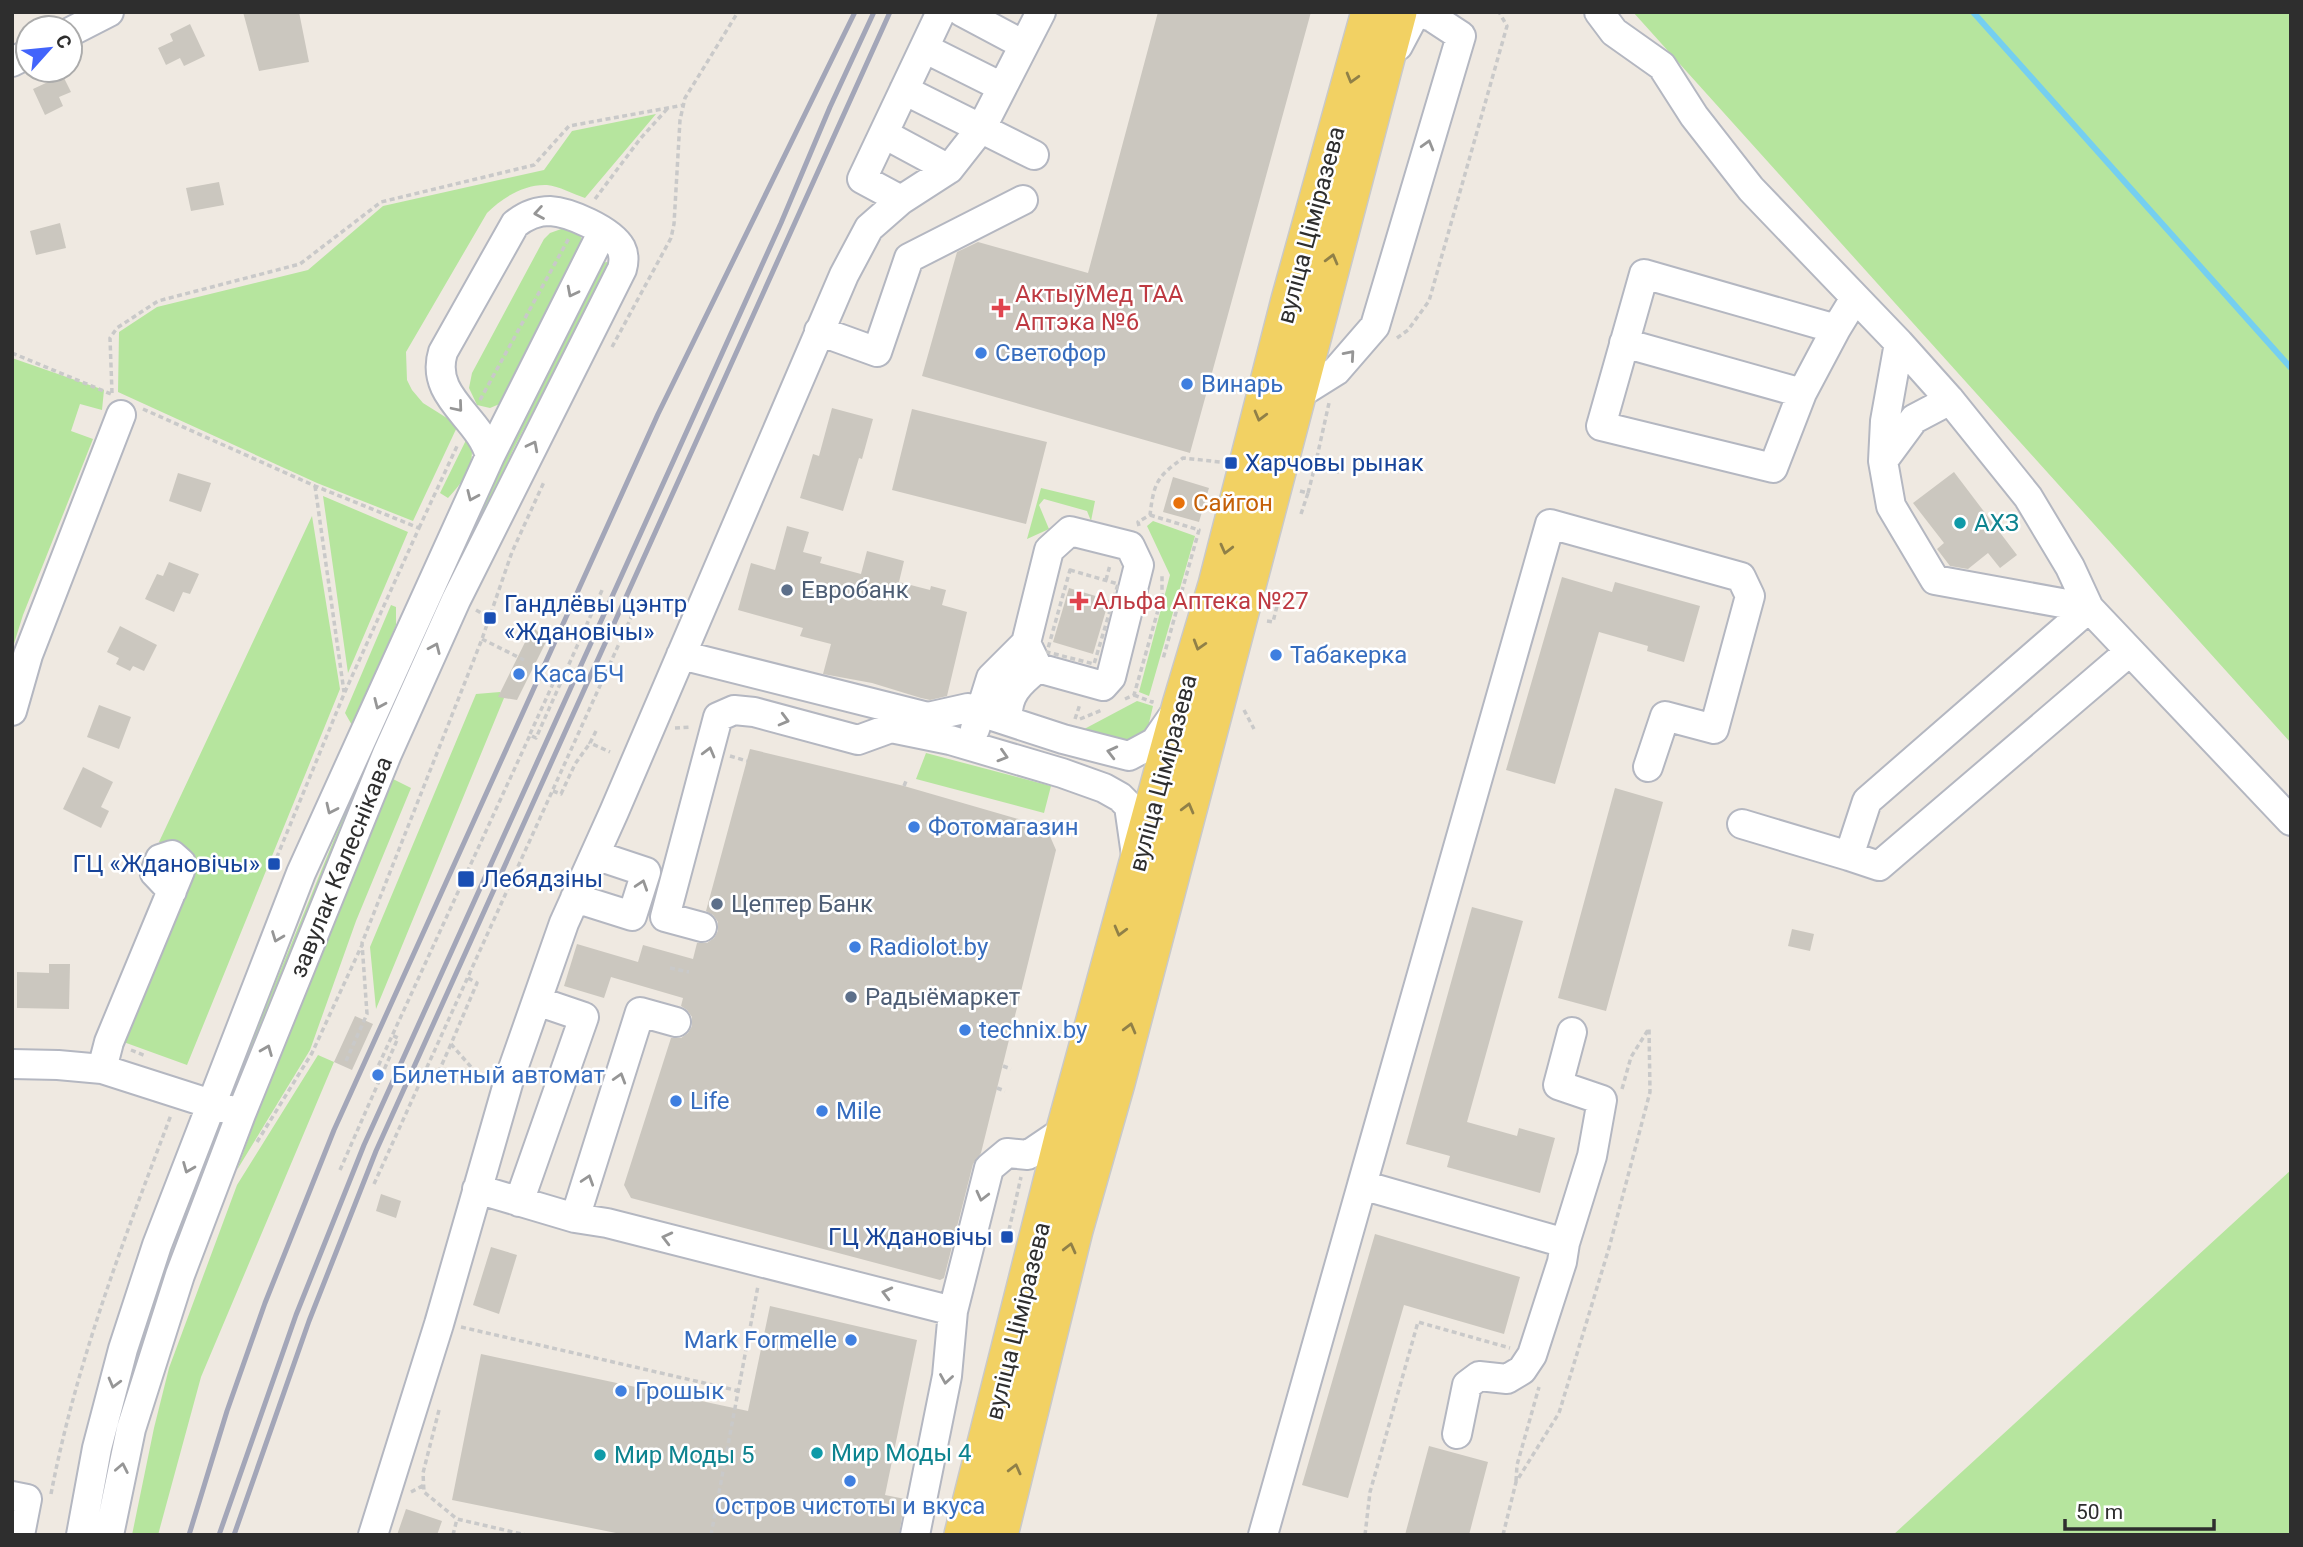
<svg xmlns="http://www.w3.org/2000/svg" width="2303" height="1547" font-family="Roboto,sans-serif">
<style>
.green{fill:#b6e59e}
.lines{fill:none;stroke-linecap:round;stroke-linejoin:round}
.stream{stroke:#75cff0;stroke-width:6}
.building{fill:#cbc7bf}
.minor-casing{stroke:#b4b7c1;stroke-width:32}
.major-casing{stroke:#c9c9c9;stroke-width:40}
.path{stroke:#c9c9c9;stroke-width:3.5;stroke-dasharray:5 3.5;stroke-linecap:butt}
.minor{stroke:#fff;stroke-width:28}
.major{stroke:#f2d163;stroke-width:37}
.rail{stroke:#a3a6b8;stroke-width:5}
.oneway{stroke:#908048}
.oneway2{stroke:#969696}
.health-dot{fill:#e0444e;stroke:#fff;stroke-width:2.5}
.shop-dot{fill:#3f7fe0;stroke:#fff;stroke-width:2.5}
.transit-dot{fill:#1a4fb4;stroke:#fff;stroke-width:2.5}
.food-dot{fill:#e8710a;stroke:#fff;stroke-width:2.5}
.culture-dot{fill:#0f9aa8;stroke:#fff;stroke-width:2.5}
.service-dot{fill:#5c6f8a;stroke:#fff;stroke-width:2.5}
.labels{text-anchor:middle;stroke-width:5;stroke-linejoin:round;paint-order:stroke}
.street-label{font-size:24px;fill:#2e2e2e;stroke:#fff}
.health-label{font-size:24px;fill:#be3a42;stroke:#fff;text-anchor:start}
.shop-label{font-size:24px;fill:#366cbe;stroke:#fff;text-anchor:start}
.transit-label{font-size:24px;fill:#164399;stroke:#fff;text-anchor:start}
.food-label{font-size:24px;fill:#c56008;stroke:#fff;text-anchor:start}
.culture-label{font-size:24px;fill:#0d838f;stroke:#fff;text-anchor:start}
.service-label{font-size:24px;fill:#4e5e75;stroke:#fff;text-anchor:start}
</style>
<rect width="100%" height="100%" fill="#efe9e1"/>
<path class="green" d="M 1633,12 L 2291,12 L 2291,743 Z
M 656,114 L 585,198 C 573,194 559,186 547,185 C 524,184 502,198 487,213 L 406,352 L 407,380 L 412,390 L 423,403 L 458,425 L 413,521 L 317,483 L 118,392 L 119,332 L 157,307 L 308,270 L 383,206 L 544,170 L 572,131 Z
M 564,228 L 579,233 L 583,242 L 502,403 L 490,408 L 477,405 L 469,388 L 472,373 L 544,239 L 550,233 Z
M 607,262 L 609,266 L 514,448 L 382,737 L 378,734 L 508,439 L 601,263 Z
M 12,358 L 104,390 L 102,410 L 80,404 L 71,431 L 93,439 L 23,615 L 12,650 Z
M 469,434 C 478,460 466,479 448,498 L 440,493 Z
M 1041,488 L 1095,501 L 1091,521 L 1087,511 L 1044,499 L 1039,505 L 1049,529 L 1027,539 Z
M 323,496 L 408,532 L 348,673 Z
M 312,516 L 340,689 L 187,1065 L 118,1040 L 191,857 L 159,842 Z
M 1153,521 L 1195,536 L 1149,696 L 1139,692 L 1170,575 L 1147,526 Z
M 391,605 L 396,607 L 396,625 L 353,727 L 345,713 Z
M 500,692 L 504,698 L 376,1009 L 370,947 L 476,694 Z
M 1137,701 L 1153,706 L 1145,740 L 1137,746 L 1073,735 Z
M 926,753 L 1051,786 L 1044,813 L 916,779 Z
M 368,770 L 241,1083 L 236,1079 L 362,771 Z
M 393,779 L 411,788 L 356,921 L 310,1050 L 237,1170 L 268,1084 Z
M 318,1055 L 334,1062 L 201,1377 L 158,1535 L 132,1535 L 154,1428 L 169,1368 L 237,1185 Z
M 2291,1170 L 2291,1535 L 1893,1535 Z
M 158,1274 L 166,1279 L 99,1535 L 92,1535 L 106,1458 Z"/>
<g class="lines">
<path class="stream" d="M 1973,12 L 2291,368"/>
</g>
<path class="building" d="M 243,12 L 299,12 L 309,62 L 259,71 Z
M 1158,12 L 1311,12 L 1190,453 L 922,376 L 957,252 L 978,242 L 1088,273 Z
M 190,24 L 205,56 L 184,66 L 180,58 L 166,65 L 158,48 L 173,41 L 170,34 Z
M 60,70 L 71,92 L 59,97 L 63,106 L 45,115 L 33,89 L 48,82 L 45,77 Z
M 219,182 L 224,205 L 191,211 L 186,188 Z
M 60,223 L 66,248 L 36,255 L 30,231 Z
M 832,408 L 873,419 L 862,459 L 859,458 L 843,511 L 800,498 L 813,454 L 819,456 Z
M 912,409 L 1047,442 L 1026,524 L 892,490 Z
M 1954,472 L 2017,555 L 2000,568 L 1988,553 L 1968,569 L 1950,566 L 1937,549 L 1944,543 L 1913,503 Z
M 178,473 L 211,483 L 201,512 L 169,501 Z
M 1173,477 L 1209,488 L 1199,522 L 1163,512 Z
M 787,526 L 809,532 L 803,552 L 822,557 L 820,563 L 861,574 L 867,551 L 904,561 L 899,582 L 930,590 L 931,586 L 946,590 L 942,605 L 967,612 L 947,696 L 930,700 L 921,698 L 872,683 L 823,674 L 831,644 L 800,636 L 803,628 L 738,610 L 751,563 L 775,570 Z
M 169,562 L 199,574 L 190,594 L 183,592 L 174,612 L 145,599 L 157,574 L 163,576 Z
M 1562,577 L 1612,592 L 1615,582 L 1700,606 L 1684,662 L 1647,651 L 1648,646 L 1599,632 L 1555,784 L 1506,770 Z
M 1069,588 L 1109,600 L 1093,654 L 1053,642 Z
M 120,626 L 157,645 L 144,671 L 133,666 L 130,671 L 116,664 L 119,658 L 107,652 Z
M 533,626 L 546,642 L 517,700 L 498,697 Z
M 99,705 L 131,717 L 119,749 L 87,737 Z
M 750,749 L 904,786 L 1046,827 L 1056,850 L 981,1153 L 973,1164 L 944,1278 L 940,1280 L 631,1198 L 624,1185 L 671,1038 L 681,1038 L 688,1033 L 692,1026 L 692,1017 L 687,1010 L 681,1006 L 683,998 L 611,977 L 604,998 L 564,986 L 577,944 L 638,962 L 643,945 L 693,959 L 697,943 L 707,943 L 714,938 L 718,931 L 718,922 L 713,915 L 706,911 Z
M 83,767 L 113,782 L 101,807 L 109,811 L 101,828 L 63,809 Z
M 1615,788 L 1663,802 L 1606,1011 L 1558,998 Z
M 1472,907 L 1523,921 L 1467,1122 L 1517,1136 L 1519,1128 L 1555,1138 L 1540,1193 L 1447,1167 L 1450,1156 L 1406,1144 Z
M 1792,929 L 1814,934 L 1810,951 L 1788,946 Z
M 49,964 L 70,964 L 69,1009 L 17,1008 L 17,972 L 49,973 Z
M 355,1016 L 373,1024 L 352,1070 L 334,1062 Z
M 381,1194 L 401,1201 L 396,1218 L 376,1211 Z
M 1375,1234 L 1520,1277 L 1504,1334 L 1404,1305 L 1348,1498 L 1302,1485 Z
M 491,1247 L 517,1255 L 499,1314 L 473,1305 Z
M 770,1306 L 917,1340 L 885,1495 L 905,1499 L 899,1535 L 626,1535 L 452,1500 L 481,1354 L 748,1411 Z
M 1429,1446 L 1488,1462 L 1469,1535 L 1405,1535 Z
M 406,1509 L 442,1521 L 437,1535 L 397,1535 Z"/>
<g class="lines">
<defs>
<path id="minor" d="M 962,12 L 1024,45
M 1599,12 L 1614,32 L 1662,66 L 1694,116 L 1751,189 L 1899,343 L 1950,400 L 2028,497 L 2070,567 L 2089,608 L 2291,821
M 70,32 L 109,12
M 924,48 L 1002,87
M 12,62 L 28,54
M 904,90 L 1034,155
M 884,134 L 949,169
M 901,200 L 862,179 L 941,12
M 1836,329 L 1802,393 L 1773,468 L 1601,426 L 1644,274 L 1836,329 L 1855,298
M 819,331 L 877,352 L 909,258 L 1023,200
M 1624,343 L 1802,393
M 1899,343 L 1885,421 L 1883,461 L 1891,506 L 1935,580 L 2089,608
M 1296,396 L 1336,371 L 1375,326 L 1461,36 L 1432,17 L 1416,12 L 1398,46
M 1883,461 L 1914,419 L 1950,400
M 1070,531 L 1130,546 L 1139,565 L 1111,677 L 1103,686 L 1038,668 L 1026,643 L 1049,550 Z
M 2089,608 L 1867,801 L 1849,856 L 1879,866 L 2129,652
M 681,655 L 928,717 L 968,708 L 1063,739 L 1129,756 L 1155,742 L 1173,716
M 12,711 L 28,655 L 121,415
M 1008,720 C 1006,695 1019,683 1038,668
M 975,729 L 991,678 L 1026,643
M 1742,824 L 1849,856
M 575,898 L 632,916 L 646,872 L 595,855
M 702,927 L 665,917 L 718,717 L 734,710 L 754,712 L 858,740 L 891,728 L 950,740 L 1062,773 L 1104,788 L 1120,797 L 1129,806 L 1136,855
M 12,1064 L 58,1065 L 102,1069 L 230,1110
M 102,1069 L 109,1042 L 180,871 L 181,863 L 172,855 L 160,859 L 155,873 L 172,891
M 1362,1185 L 1550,524 L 1741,577 L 1750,596 L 1714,729 L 1665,716 L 1648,767
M 477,1189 L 575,1218 L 607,1223 L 953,1311
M 519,1202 L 584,1017 L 537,1001
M 575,1218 L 640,1012 L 676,1022
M 1565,1243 L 1592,1156 L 1602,1100 L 1558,1085 L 1572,1032
M 12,1496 L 27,1499 L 20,1535
M 81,1535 L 97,1448 L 123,1349 L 157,1245 L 301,873 L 490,456 L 603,231
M 109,1535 L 131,1429 L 180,1275 L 241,1114 L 387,754 L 456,600 L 622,269 C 624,262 624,254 621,248 C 611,230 569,212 550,211 C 536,211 525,216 515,224 L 443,352 C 429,397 480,417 490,456
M 373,1535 L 439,1324 L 509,1080 L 564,923 L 614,812 L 844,275 L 869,228 L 901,200 L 949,169 L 982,127 L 1041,12
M 915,1535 L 947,1376 L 953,1311 L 989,1168 L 1007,1153 L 1028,1155 L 1065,1130
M 1263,1535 L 1362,1185 L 1565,1243 L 1562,1262 L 1532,1355 L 1522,1370 L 1507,1379 L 1479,1376 L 1467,1385 L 1457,1434"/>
<path id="major" d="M 963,1535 L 1065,1130 L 1181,705 L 1217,585 L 1290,300 L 1370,12
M 999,1535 L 1074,1230 L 1116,1083 L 1398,12"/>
</defs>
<use href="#minor" class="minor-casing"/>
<use href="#major" class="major-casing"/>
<path class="path" d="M 595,199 L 640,139 L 668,108
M 1397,338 L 1408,330 L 1429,301 L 1507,26 L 1499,12
M 612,347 L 671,238 L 674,224 L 680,120 L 685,98 L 738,12
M 12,353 L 111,394
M 112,393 L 110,338 L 117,328 L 158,301 L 300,264 L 381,202 L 534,165 L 569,126 L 684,105
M 480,400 L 569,238
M 143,409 L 315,486 L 419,528 L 344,694 L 274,864 L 281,867
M 1315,466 L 1329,403
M 315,486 L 344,692
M 1300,491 L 1308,493 L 1301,514
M 1308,493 L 1315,466 L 1339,472
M 1150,515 L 1199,530 L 1163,659
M 1139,526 L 1138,522 L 1150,515 C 1154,482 1157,477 1183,458 L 1220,462
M 419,528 L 458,444
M 1070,570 L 1118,584 L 1094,664 L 1047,652 Z
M 1106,580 L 1110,565
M 476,610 L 490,618
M 1267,621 L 1273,622 L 1277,606
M 482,639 L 524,660
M 1134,695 L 1152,702 L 1152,700
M 1125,699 L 1134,695 L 1162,596 L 1162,574
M 1244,710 L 1254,729
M 1075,719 L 1080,704
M 1080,719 L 1102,710
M 675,728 L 691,727
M 596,731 L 590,743 L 610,752
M 530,734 L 557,675
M 730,756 L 747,761
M 904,786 L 906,781
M 553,791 L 561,794 L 575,764 L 590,743
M 670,968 L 689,972
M 468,978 L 477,983 L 451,1044 L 471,1067
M 131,1050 L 146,1056
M 346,1061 L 367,1014 L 362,943 L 482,639 L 512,552 L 544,482
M 1003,1066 L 1011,1069
M 375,1073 L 530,735 L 536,738 L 603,588
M 435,1080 L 451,1044
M 997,1088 L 1005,1091
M 1622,1089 L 1631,1057 L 1648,1030
M 257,1142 L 312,1053 L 362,945
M 340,1170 L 398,1038 L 392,1035
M 374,1184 L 638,602
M 1009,1230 L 1021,1177
M 461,1327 L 739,1391
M 439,1410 L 423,1473 L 424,1492 L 457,1519 L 526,1535
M 1516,1481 L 1517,1465 L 1539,1387
M 411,1492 L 424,1485
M 51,1494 C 76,1363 124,1239 171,1115
M 453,1535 L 457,1519
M 711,1535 L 758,1286
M 1365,1535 L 1370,1492 L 1418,1322 L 1510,1348
M 1503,1535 L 1516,1482 L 1559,1413 L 1609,1248 L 1650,1092 L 1649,1028"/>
<use href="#minor" class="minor"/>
<use href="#major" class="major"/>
<path class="rail" d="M 189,1535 L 227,1411 L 265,1303 L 334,1130 L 658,414 L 855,12
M 219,1535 L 296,1315 L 364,1145 L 781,223 L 830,107 L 874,12
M 234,1535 L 309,1321 L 376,1151 L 890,12"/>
</g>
<defs><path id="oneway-chevron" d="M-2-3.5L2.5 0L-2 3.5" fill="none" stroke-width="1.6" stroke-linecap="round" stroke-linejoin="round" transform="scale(1.75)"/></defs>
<g class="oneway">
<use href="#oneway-chevron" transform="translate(1352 78) rotate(106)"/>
<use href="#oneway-chevron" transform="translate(1332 259) rotate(-75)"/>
<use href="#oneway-chevron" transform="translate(1260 416) rotate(105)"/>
<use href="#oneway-chevron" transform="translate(1226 549) rotate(104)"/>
<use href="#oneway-chevron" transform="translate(1199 645) rotate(107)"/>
<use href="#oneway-chevron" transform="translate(1188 808) rotate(-75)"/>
<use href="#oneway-chevron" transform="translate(1120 931) rotate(105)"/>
<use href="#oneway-chevron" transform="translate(1130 1028) rotate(-75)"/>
<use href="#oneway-chevron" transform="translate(1070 1248) rotate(-76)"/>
<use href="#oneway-chevron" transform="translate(1015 1469) rotate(-76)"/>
</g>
<g class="oneway2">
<use href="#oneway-chevron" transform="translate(1428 145) rotate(-74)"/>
<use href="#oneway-chevron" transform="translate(539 213) rotate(170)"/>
<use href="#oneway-chevron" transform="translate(572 292) rotate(117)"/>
<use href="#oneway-chevron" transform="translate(1350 355) rotate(-49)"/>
<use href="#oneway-chevron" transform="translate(458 407) rotate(50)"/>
<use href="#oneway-chevron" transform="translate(533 446) rotate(-63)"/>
<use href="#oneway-chevron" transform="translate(472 496) rotate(114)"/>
<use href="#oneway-chevron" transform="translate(435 648) rotate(-66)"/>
<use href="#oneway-chevron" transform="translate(379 704) rotate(114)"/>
<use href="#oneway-chevron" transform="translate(784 720) rotate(15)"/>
<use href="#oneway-chevron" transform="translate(709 752) rotate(-75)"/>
<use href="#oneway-chevron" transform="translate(1112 752) rotate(-166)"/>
<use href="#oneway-chevron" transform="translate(1003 756) rotate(17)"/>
<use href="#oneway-chevron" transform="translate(331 809) rotate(115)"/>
<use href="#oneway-chevron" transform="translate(642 885) rotate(-72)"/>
<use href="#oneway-chevron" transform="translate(277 937) rotate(111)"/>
<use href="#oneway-chevron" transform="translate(267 1050) rotate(-68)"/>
<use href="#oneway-chevron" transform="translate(620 1078) rotate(-73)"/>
<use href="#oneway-chevron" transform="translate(188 1168) rotate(112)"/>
<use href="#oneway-chevron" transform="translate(588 1180) rotate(-72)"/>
<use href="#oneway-chevron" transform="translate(982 1196) rotate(104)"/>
<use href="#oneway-chevron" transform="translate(667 1238) rotate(-166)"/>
<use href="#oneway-chevron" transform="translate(887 1293) rotate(-166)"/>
<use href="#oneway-chevron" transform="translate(946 1379) rotate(99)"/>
<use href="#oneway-chevron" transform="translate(114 1383) rotate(105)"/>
<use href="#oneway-chevron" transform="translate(122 1468) rotate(-79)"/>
</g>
<g class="health-dot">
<path d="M997.5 297.5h7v7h7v7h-7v7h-7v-7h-7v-7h7z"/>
<path d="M1075.5 590.5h7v7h7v7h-7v7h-7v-7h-7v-7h7z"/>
</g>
<g class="shop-dot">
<circle cx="981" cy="353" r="7"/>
<circle cx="1187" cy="384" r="7"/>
<circle cx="1276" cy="655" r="7"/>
<circle cx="519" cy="674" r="7"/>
<circle cx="914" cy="827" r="7"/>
<circle cx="855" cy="947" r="7"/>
<circle cx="965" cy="1030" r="7"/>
<circle cx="378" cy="1075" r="7"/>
<circle cx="676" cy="1101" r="7"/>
<circle cx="822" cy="1111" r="7"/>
<circle cx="851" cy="1340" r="7"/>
<circle cx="621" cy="1391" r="7"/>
<circle cx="850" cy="1481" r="7"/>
</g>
<g class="transit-dot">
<rect x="1224" y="456" width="14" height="14" rx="3.5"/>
<rect x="483" y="611" width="14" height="14" rx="3.5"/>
<rect x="267" y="857" width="14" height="14" rx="3.5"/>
<rect x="457" y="870" width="18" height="18" rx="3.5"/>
<rect x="1000" y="1230" width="14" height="14" rx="3.5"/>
</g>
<circle class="food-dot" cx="1179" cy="503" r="7"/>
<g class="culture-dot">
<circle cx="1960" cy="523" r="7"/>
<circle cx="817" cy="1453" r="7"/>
<circle cx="600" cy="1455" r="7"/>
</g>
<g class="service-dot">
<circle cx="787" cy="590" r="7"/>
<circle cx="717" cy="904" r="7"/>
<circle cx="851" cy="997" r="7"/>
</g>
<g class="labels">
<g class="street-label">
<text transform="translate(1311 225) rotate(-75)" y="8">вуліца Ціміразева</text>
<text transform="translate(1163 773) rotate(-75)" y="8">вуліца Ціміразева</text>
<text transform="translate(341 867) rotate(-68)" y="8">завулак Калеснікава</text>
<text transform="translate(1018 1321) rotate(-76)" y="8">вуліца Ціміразева</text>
</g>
<g class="health-label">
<text x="1015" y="302">АктыўМед ТАА<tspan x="1015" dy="28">Аптэка №6</tspan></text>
<text x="1093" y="609">Альфа Аптека №27</text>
</g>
<g class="shop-label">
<text x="995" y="361">Светофор</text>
<text x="1201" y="392">Винарь</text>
<text x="1290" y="663">Табакерка</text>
<text x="533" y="682">Каса БЧ</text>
<text x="928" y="835">Фотомагазин</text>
<text x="869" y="955">Radiolot.by</text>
<text x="979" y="1038">technix.by</text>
<text x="392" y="1083">Билетный автомат</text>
<text x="690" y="1109">Life</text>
<text x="836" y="1119">Mile</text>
<text x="837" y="1348" text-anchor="end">Mark Formelle</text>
<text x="635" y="1399">Грошык</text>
<text x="850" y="1514" text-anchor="middle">Остров чистоты и вкуса</text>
</g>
<g class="transit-label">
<text x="1245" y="471">Харчовы рынак</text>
<text x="504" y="612">Гандлёвы цэнтр<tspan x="504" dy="28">«Ждановічы»</tspan></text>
<text x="260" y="872" text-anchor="end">ГЦ «Ждановічы»</text>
<text x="482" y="887">Лебядзіны</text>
<text x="993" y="1245" text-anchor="end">ГЦ Ждановічы</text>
</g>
<g class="food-label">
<text x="1193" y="511">Сайгон</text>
</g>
<g class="culture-label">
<text x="1974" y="531">АХЗ</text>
<text x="831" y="1461">Мир Моды 4</text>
<text x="614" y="1463">Мир Моды 5</text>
</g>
<g class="service-label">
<text x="801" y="598">Евробанк</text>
<text x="731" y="912">Цептер Банк</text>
<text x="865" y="1005">Радыёмаркет</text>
</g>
</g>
<rect width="2303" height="1547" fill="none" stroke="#2e2e2e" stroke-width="28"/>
<g transform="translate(49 49) rotate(63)"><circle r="33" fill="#ffffff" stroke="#ababab" stroke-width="2"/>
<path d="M0-5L12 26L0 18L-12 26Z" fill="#4264fb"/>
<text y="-10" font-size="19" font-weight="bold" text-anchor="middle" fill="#2e2e2e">С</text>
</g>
<path d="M2065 1519v10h149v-10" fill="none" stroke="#2e2e2e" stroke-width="3.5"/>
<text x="2076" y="1519" font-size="21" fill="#2e2e2e" stroke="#ffffff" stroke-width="5" paint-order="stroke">50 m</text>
</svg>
